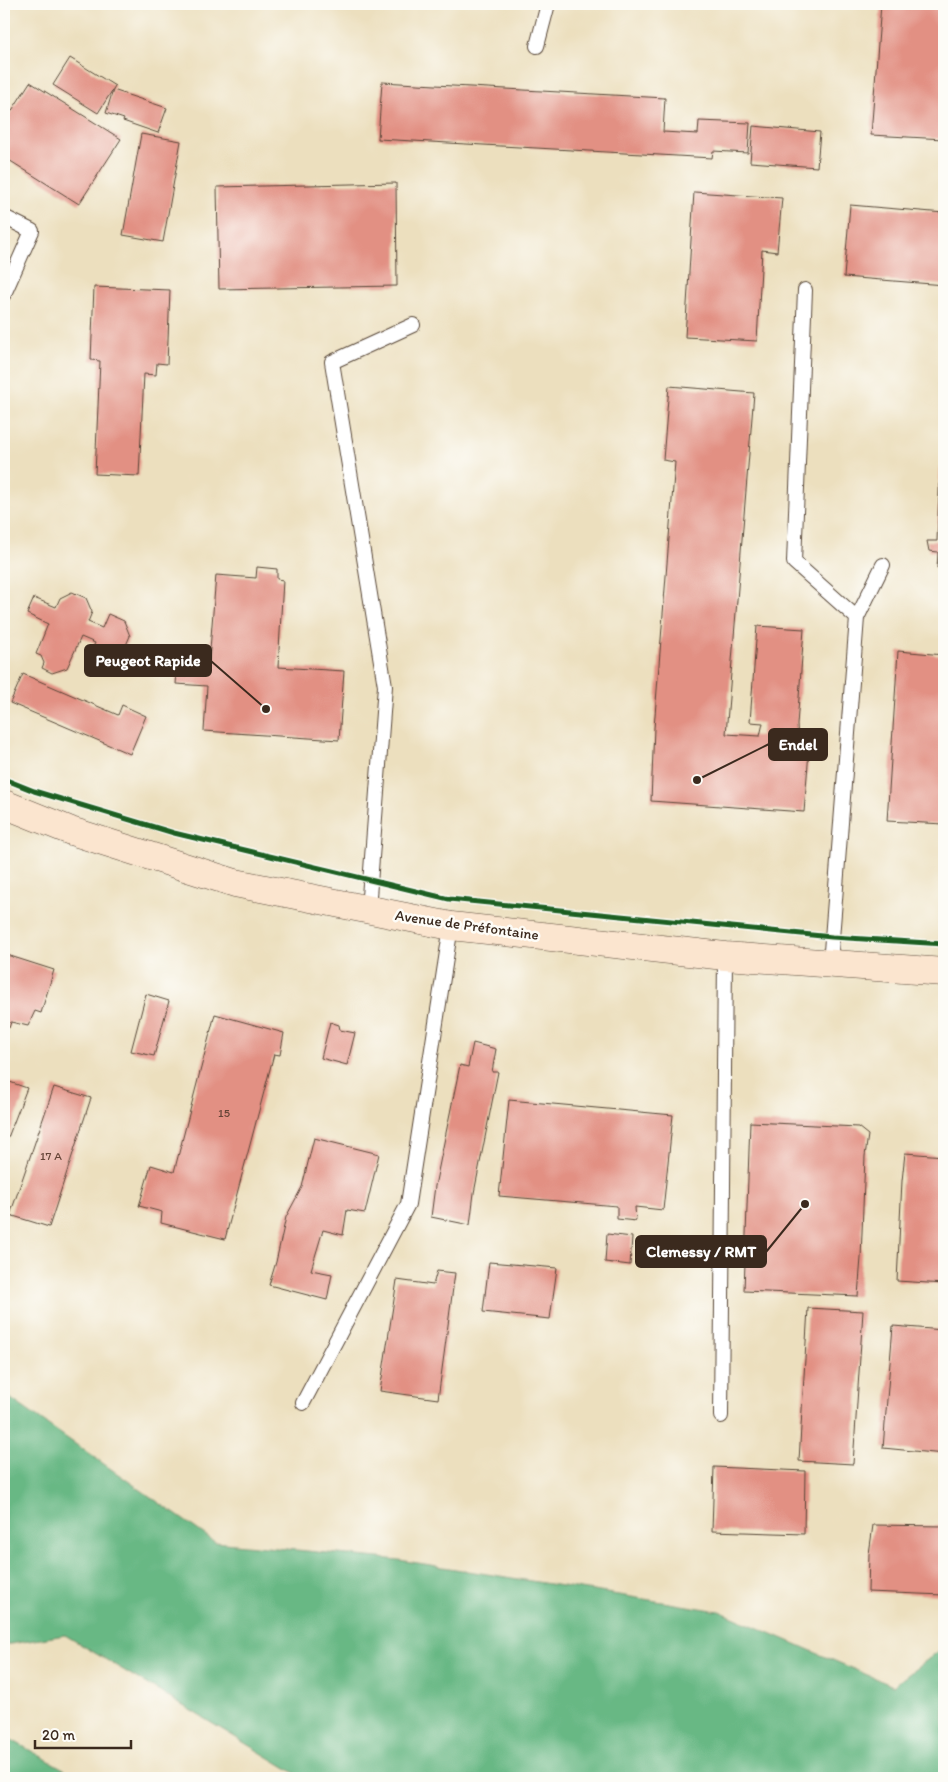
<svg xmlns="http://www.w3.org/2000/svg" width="948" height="1782" font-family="Itim,sans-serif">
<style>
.forest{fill:#68b884;stroke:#527151}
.building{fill:#e29083}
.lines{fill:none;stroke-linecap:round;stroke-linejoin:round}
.lane-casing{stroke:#564536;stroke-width:16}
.secondary-casing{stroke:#564536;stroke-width:29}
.lane{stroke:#fff;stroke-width:14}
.secondary{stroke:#fbe5cf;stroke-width:28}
.cycleway-casing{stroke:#fdfcf7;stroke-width:8}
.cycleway{stroke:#1b5e20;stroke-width:5}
.labels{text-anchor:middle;stroke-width:5;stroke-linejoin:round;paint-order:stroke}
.number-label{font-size:12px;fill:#654437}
.street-label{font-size:15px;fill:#3b2a1e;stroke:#fdfcf7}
.leader{fill:none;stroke:#3b2a1e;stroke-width:2}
.callout-dot{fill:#3b2a1e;stroke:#fdfcf7;stroke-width:2}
.callout{fill:#3b2a1e;stroke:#3b2a1e;stroke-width:2}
.callout-label{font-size:16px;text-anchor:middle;font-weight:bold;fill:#fff}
</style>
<rect width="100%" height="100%" fill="#fdfcf7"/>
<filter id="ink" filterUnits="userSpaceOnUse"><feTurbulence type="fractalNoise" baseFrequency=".02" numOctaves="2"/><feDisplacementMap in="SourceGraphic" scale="10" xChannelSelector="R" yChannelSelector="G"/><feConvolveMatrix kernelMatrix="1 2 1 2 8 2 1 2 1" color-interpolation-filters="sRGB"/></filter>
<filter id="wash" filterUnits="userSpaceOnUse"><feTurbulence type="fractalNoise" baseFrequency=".0096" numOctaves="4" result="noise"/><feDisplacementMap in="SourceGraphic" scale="20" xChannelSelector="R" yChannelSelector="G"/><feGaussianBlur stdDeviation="1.12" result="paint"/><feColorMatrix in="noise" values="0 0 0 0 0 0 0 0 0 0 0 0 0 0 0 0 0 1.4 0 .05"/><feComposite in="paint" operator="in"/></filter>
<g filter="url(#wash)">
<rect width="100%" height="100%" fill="#ecdfbe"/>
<path class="forest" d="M 4,1394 L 215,1542 L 399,1560 L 719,1611 L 893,1686 L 944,1647 L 944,1778 L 303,1778 L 65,1635 L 4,1645 Z
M 8,1738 L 80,1778 L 4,1778 L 4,1745 Z"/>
<g id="blocks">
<path class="building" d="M 881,4 L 944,4 L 944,139 L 871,135 Z
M 70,58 L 115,86 L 98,113 L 53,85 Z
M 30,82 L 121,139 L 79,204 L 4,157 L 4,123 Z
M 382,82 L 665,98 L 663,132 L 698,134 L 699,121 L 750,123 L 748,153 L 713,151 L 712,158 L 378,139 Z
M 113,90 L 167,108 L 158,133 L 123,121 L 124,119 L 106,113 Z
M 753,126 L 820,132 L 817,167 L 750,162 Z
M 141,134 L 181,141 L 163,242 L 123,235 Z
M 396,183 L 397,286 L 219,289 L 217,187 Z
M 694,192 L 782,198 L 777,252 L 762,250 L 757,341 L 685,337 Z
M 850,205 L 944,213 L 944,285 L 844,277 Z
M 94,287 L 170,290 L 167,364 L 157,363 L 156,375 L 144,374 L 139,476 L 95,474 L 100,361 L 91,360 Z
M 669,386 L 754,393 L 726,734 L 760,736 L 763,723 L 750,722 L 757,626 L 804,629 L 797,725 L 798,739 L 810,740 L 804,812 L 651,801 L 654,728 L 675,462 L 663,460 Z
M 940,467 L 944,467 L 944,568 L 937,568 L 938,552 L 929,551 L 927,541 L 937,541 Z
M 257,567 L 277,569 L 277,579 L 283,580 L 278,667 L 344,671 L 339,740 L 204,731 L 207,686 L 176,684 L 178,660 L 209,662 L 216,575 L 256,578 Z
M 72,592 L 86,598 L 92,612 L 88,622 L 102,628 L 108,614 L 124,621 L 130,636 L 120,659 L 105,664 L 89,656 L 95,643 L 81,637 L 67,668 L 52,673 L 42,668 L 44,663 L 41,656 L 36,654 L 48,624 L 27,614 L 34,598 L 56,607 L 60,598 Z
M 898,651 L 944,655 L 944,824 L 887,821 Z
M 23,674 L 118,715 L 122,705 L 146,716 L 130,754 L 10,703 Z
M 4,954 L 54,970 L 41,1013 L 35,1011 L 28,1026 L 11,1022 L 9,1028 L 4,1026 Z
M 146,994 L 169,1001 L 154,1056 L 131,1051 Z
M 215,1014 L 284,1033 L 280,1055 L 274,1054 L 225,1239 L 161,1223 L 162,1212 L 139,1206 L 151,1165 L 174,1172 Z
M 330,1022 L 339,1025 L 340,1030 L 355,1033 L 347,1065 L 321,1058 Z
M 473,1043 L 496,1049 L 492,1072 L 498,1072 L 474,1193 L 470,1225 L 431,1217 L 435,1186 L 460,1065 L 468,1067 Z
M 4,1080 L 27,1088 L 4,1148 Z
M 54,1087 L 91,1098 L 49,1227 L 10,1215 Z
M 509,1100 L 673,1115 L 663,1210 L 635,1207 L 636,1221 L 617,1219 L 617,1206 L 499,1196 Z
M 750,1122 L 858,1127 L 868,1135 L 865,1156 L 861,1258 L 858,1296 L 744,1291 Z
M 314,1138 L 379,1154 L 365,1213 L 347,1210 L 343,1235 L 323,1230 L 311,1270 L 332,1274 L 327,1300 L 269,1285 L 276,1262 L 286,1217 L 302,1187 Z
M 905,1153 L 944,1156 L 944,1284 L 897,1281 L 902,1181 Z
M 607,1234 L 632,1237 L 630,1265 L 605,1262 Z
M 489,1262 L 557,1268 L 550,1319 L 483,1312 Z
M 437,1271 L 455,1273 L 438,1399 L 380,1391 L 397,1280 L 433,1285 Z
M 808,1308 L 863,1311 L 853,1464 L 799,1461 Z
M 893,1326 L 944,1330 L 944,1454 L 883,1448 Z
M 714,1467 L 805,1471 L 804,1534 L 712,1531 Z
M 873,1525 L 944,1526 L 944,1595 L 868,1592 L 869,1554 Z"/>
</g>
</g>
<g filter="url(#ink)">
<use href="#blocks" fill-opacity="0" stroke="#564536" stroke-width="1"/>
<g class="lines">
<defs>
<path id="lane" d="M 537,46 L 548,4
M 4,217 L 32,231 L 4,294
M 805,290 L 794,562 L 857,618 L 830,964
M 857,618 L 883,565
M 368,910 L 385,686 L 332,362 L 413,325
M 303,1403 L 408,1204 L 451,926
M 721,1416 L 725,956"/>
<path id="secondary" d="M 4,804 L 71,831 L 235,883 L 451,926 L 725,956 L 944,972"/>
</defs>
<use href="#lane" class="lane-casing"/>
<use href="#secondary" class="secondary-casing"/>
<use href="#lane" class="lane"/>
<use href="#secondary" class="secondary"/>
<defs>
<path id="cycleway" d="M 4,779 L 34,791 L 174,833 L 449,899 L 832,937 L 944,944"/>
</defs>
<use href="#cycleway" class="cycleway-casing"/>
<use href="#cycleway" class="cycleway"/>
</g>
</g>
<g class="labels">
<g class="number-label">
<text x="224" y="1117">15</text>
<text x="51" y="1160">17 A</text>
</g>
<g class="street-label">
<text transform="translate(467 925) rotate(8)" y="5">Avenue de Préfontaine</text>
</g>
</g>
<path class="leader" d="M266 709L211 661M697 780L769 744M805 1204L766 1252"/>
<g class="callout-dot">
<circle cx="266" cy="709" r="5"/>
<circle cx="697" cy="780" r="5"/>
<circle cx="805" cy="1204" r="5"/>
</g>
<g class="callout">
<rect x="85" y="645" width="126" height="31" rx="5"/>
<rect x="769" y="729" width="58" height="31" rx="5"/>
<rect x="636" y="1236" width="130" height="31" rx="5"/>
</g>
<g class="callout-label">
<text x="148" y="666">Peugeot Rapide</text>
<text x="798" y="750">Endel</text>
<text x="701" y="1257">Clemessy / RMT</text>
</g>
<rect width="948" height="1782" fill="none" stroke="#fdfcf7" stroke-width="20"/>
<path d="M35 1740v8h96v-8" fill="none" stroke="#3b2a1e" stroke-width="2.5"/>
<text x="42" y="1740" font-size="15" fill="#3b2a1e" stroke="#fdfcf7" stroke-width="4" paint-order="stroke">20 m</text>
</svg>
